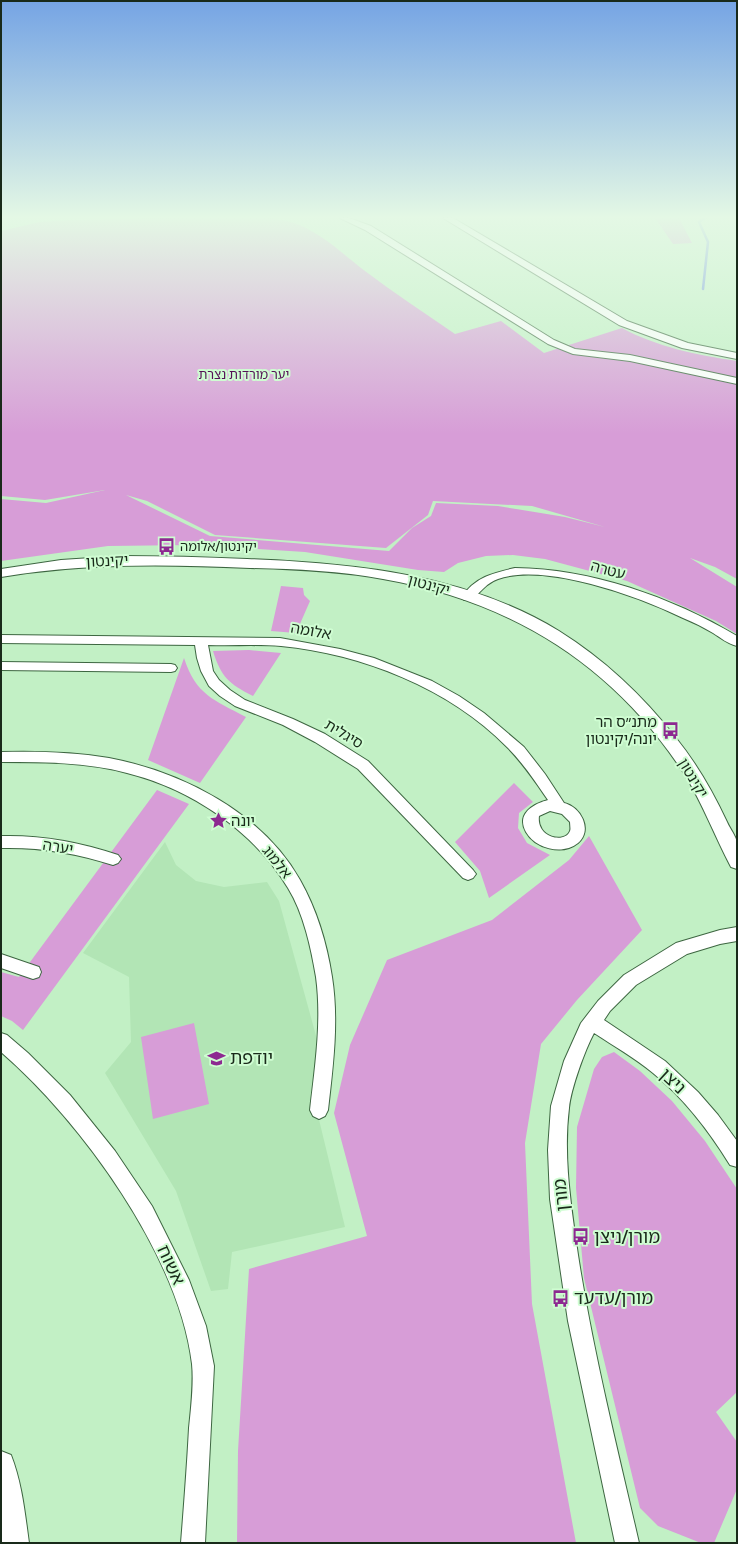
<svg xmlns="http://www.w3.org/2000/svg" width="738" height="1544" font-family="Cabin,'Noto Sans Hebrew',sans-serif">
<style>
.built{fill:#b2e5b5}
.green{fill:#d79dd7;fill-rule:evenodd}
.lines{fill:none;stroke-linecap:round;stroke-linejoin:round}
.stream{stroke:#698bdf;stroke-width:2.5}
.minor-casing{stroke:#3d6641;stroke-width:2}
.tertiary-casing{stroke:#3d6641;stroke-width:2}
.minor{fill:#fff;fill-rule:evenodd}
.tertiary{fill:#fff;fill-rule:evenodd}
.labels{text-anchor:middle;stroke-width:4;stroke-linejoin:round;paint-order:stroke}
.far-park-label{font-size:13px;fill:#551257;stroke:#cffdd2}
.far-poi-label{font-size:13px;fill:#192a1a;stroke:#cffdd2;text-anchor:start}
.street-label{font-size:15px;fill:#192a1a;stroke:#cffdd2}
.poi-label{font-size:15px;fill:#192a1a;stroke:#cffdd2;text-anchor:end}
.near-poi-label{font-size:18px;fill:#192a1a;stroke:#cffdd2;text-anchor:start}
.near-street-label{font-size:18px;fill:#192a1a;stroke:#cffdd2}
</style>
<rect width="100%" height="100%" fill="#c2f0c5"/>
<path class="built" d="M 165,842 L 176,865 L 196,881 L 224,887 L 267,882 L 279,901 L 318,1043 L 314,1099 L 345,1227 L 232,1252 L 228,1289 L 211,1291 L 176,1191 L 105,1073 L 131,1042 L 129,977 L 83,953 Z"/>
<path class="green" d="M 194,218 C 224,218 270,214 297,224 C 326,236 341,253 365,271 C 394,293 425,313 455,334 L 501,321 L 544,353 L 622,328 C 657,347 697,355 737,361 L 737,579 L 715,567 L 690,558 L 737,587 L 737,634 L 716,621 L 627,581 L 545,559 L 513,555 L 486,556 L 458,563 L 444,572 L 418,570 L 305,552 L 192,545 L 108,546 L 1,561 L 1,499 L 46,503 L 105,490 L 45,500 L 1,496 L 1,231 L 40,222 L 70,220 ZM 126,495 L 147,501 L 215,535 L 386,548 L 428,515 L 433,501 L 532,506 L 605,527 L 565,517 L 498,506 L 436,503 L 431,516 L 412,528 L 389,551 L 210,536 Z
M 655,218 L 679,218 L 692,243 L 673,244 Z
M 281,586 L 303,588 L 304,595 L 310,601 L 296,633 L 271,631 Z
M 249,650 L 281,653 L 253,696 C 229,684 221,677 213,651 Z
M 184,658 C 196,695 214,700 246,717 L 200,783 L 148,760 Z
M 514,783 L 533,802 L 519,813 L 518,828 L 527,843 L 550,855 L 489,898 L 480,871 L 455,842 Z
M 157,790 L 189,804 L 23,1030 L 12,1021 L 1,1016 L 1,972 L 19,977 Z
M 589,836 L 642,930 L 577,1000 L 541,1044 L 525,1143 L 532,1304 L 576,1543 L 237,1543 L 238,1451 L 249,1269 L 367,1236 L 334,1113 L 350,1045 L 387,960 L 492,920 L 569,860 Z
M 194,1023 L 209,1104 L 153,1119 L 141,1037 Z
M 614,1052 L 640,1071 L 672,1101 L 705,1141 L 737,1189 L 737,1392 L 716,1412 L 737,1442 L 737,1489 L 714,1543 L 701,1543 L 658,1526 L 640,1508 L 584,1278 L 576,1188 L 577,1127 L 594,1069 L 602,1057 Z"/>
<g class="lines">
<path class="stream" d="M 703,289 L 708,242 L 699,222 L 705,218"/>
<defs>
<path id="minor" d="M 340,218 L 349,218 L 371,226 L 554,340 L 575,349 L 630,355 L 737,378 L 737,384 L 630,361 L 573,354 L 548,344 L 365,230 Z
M 515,568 C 592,569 671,597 737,636 L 737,646 C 728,644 721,638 713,633 C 703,627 693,622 683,618 C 640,597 545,562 498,579 C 488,582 480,592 472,600 L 464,600 L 462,597 C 475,577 493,573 515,568 Z
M 1,635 L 280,638 L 340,649 L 374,658 L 432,681 L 459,696 L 484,713 L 524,747 L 545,774 L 564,803 C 581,807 593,830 578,843 C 562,856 535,848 526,832 C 516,814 533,804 548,800 C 535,781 523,763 507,747 C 449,688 362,654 281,646 C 257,644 232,646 208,645 L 213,671 L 219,680 L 230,690 L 245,700 L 293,719 L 325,734 L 368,761 L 473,870 L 476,874 L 473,878 L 468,880 L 463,878 L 358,769 L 315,742 L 283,725 L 235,706 L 220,696 L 209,686 L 201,671 L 197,658 L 195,645 L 1,643 ZM 550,811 L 562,814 L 570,822 C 570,825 571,829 570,831 C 565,844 536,838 539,816 Z
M 1,662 L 171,664 L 175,665 L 177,668 L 175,671 L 171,672 L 1,670 Z
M 1,752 C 37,751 74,752 109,758 C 183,772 262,813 300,880 C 317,910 327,944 332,977 C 339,1021 333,1066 328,1110 L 325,1116 L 319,1119 L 313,1116 L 310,1110 C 315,1066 322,1021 316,977 C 311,948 304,914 288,888 C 254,831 191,789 127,773 C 86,762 43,762 1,762 Z
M 1,836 C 41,835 80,842 118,855 L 121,859 L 118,863 L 113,865 C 76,853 40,847 1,848 Z
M 737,927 L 737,941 L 720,944 L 687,954 L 636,985 L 610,1011 L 604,1020 L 665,1061 L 698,1092 L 718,1115 L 737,1141 L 737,1167 L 730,1165 C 709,1131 684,1098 653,1073 C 635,1058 614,1046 594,1033 C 585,1050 571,1088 569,1108 C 563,1157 571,1206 578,1255 C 593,1352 617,1447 639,1543 L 615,1543 L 568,1321 L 550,1199 L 548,1150 L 551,1106 L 564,1061 L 581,1023 L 598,1001 L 624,975 L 676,943 L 720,930 Z
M 1,954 L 39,967 L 41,972 L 39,977 L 33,979 L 1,968 Z
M 1,1033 L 7,1035 L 28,1053 L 70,1095 L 115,1151 L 152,1206 L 189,1280 L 206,1326 L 214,1366 L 205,1543 L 181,1543 C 184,1505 187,1466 189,1428 C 191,1409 194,1383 192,1364 C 179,1256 82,1122 1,1052 Z"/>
<path id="tertiary" d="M 443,218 L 453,218 L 627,321 L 688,343 L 737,353 L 737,359 L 682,348 L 619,325 Z
M 122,556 C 164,556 205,557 247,559 C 353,563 466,574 559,631 C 604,659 643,696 676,738 C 697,764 713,792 727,822 C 730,829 736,836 737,843 C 738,851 737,861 737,869 L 731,867 C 715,837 703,804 685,775 C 614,665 511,601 383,579 C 339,571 295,569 250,568 C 166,564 84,563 1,577 L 1,569 L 61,560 Z
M 1,1451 L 11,1455 C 22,1483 25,1514 29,1543 L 1,1543 Z"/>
</defs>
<use href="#minor" class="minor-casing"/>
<use href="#tertiary" class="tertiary-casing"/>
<use href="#minor" class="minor"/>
<use href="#tertiary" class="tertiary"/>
</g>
<linearGradient id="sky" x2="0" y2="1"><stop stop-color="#75a4e4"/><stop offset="0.5" stop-color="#e4f8e5"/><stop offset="1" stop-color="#e4f8e5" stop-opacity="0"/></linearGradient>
<rect width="738" height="434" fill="url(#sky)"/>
<defs>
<symbol id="bus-bare" viewBox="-9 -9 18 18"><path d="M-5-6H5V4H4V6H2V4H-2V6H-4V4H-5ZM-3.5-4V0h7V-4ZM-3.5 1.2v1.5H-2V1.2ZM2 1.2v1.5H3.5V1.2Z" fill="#8d2991" stroke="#cffdd2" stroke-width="2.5" paint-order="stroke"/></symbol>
<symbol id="sight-bare" viewBox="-9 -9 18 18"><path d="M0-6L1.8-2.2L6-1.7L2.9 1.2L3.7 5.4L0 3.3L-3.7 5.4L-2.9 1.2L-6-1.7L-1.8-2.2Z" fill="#8d2991" stroke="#cffdd2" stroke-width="2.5" paint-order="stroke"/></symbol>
<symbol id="school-bare" viewBox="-9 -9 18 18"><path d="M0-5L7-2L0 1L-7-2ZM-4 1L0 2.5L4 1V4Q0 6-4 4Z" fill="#8d2991" stroke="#cffdd2" stroke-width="2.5" paint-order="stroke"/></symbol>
</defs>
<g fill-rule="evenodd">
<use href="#bus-bare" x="154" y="534" width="25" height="25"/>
<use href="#bus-bare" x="658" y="718" width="25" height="25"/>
<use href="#sight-bare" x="206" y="808" width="25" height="25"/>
<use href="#school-bare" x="204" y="1046" width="25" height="25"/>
<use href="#bus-bare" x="568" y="1224" width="25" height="25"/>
<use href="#bus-bare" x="548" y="1286" width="25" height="25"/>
</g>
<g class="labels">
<g class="far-park-label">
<text x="244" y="379">יער מורדות נצרת</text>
</g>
<g class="far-poi-label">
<text x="180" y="551">יקינטון/אלומה</text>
</g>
<g class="street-label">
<text transform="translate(107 561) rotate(-3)" y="5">יקינטון</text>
<text transform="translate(608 570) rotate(15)" y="5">עטרה</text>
<text transform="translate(429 585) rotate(15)" y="5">יקינטון</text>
<text transform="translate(311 631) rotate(10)" y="5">אלומה</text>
<text transform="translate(344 734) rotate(31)" y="5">סיגלית</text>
<text transform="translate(693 778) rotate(59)" y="5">יקינטון</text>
<text transform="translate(58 847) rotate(9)" y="5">יערה</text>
<text transform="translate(277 862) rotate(51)" y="5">אלמוג</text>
</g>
<g class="poi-label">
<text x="657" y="727">מתנ״ס הר<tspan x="657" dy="17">יונה/יקינטון</tspan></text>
<text x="231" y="826" text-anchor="start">יונה</text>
</g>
<g class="near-poi-label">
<text x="230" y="1064">יודפת</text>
<text x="594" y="1243">מורן/ניצן</text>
<text x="574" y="1304">מורן/עדעד</text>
</g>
<g class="near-street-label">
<text transform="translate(673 1081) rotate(43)" y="6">ניצן</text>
<text transform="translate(561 1195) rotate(-96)" y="6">מורן</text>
<text transform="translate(171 1265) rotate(65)" y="6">אשוח</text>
</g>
</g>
<rect width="738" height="1544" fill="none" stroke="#192a1a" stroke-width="4"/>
</svg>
